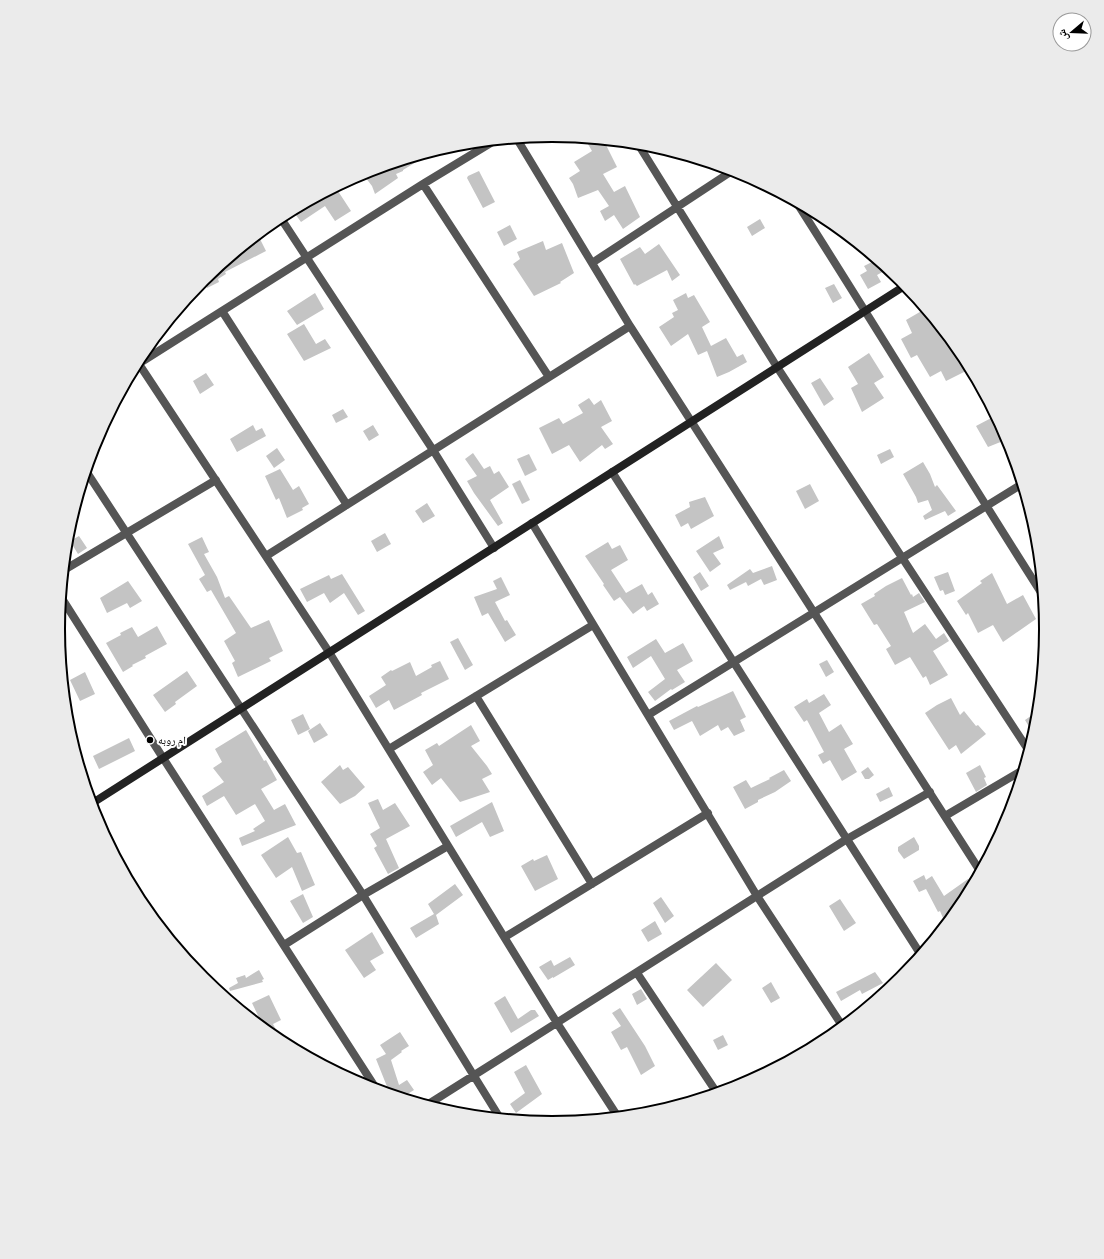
<svg xmlns="http://www.w3.org/2000/svg" width="1104" height="1259" font-family="'Titillium Web','Noto Naskh Arabic',sans-serif">
<style>
.building{fill:#c4c4c4}
.lines{fill:none;stroke-linecap:round;stroke-linejoin:round}
.minor{stroke:#555;stroke-width:8}
.secondary{stroke:#222;stroke-width:8}
.poi-dot{fill:#000;stroke:#fff;stroke-width:1.5}
.labels{text-anchor:middle;stroke-width:4;stroke-linejoin:round;paint-order:stroke}
.poi-label{font-size:11px;fill:#000;stroke:#fff;text-anchor:start}
.rim{fill:none;stroke:#000;stroke-width:2}
</style>
<rect width="100%" height="100%" fill="#fff"/>
<path class="building" d="M 585,139 L 604,141 L 617,167 L 603,174 L 614,192 L 625,186 L 640,217 L 623,229 L 614,215 L 605,221 L 600,211 L 609,206 L 598,190 L 578,198 L 573,184 L 569,178 L 580,171 L 574,162 L 592,151 Z
M 419,156 L 421,159 L 403,170 L 403,171 L 396,174 L 398,178 L 375,194 L 372,186 L 362,173 Z
M 479,171 L 495,202 L 483,208 L 467,178 L 468,176 Z
M 336,188 L 351,211 L 335,221 L 325,206 L 301,222 L 293,211 Z
M 760,219 L 765,228 L 752,236 L 747,227 Z
M 510,225 L 517,239 L 504,246 L 497,232 Z
M 258,235 L 266,251 L 225,272 L 226,274 L 218,279 L 219,282 L 207,288 L 206,286 L 198,292 L 196,289 L 203,280 Z
M 543,241 L 546,250 L 562,243 L 574,273 L 560,282 L 561,283 L 534,296 L 513,264 L 520,259 L 517,252 Z
M 659,244 L 680,275 L 672,281 L 667,270 L 637,286 L 635,284 L 634,285 L 620,259 L 640,247 L 645,254 Z
M 876,260 L 888,269 L 877,275 L 881,282 L 868,289 L 860,275 L 867,271 L 864,266 Z
M 834,284 L 842,298 L 833,303 L 825,288 Z
M 315,293 L 324,309 L 297,325 L 287,311 Z
M 686,293 L 688,298 L 694,295 L 710,322 L 702,327 L 711,346 L 726,338 L 737,357 L 743,354 L 747,362 L 729,372 L 717,377 L 707,351 L 698,355 L 688,334 L 671,346 L 659,327 L 674,317 L 672,313 L 678,310 L 673,300 Z
M 925,309 L 963,355 L 970,369 L 946,381 L 941,371 L 930,377 L 917,355 L 911,358 L 901,339 L 912,333 L 906,320 Z
M 304,324 L 316,344 L 325,339 L 331,348 L 304,361 L 287,334 Z
M 869,353 L 884,377 L 874,383 L 884,398 L 862,412 L 851,388 L 858,384 L 848,367 Z
M 206,373 L 214,385 L 200,394 L 193,381 Z
M 820,378 L 834,399 L 824,406 L 811,383 Z
M 589,398 L 594,405 L 601,400 L 612,421 L 601,427 L 613,444 L 605,449 L 602,445 L 580,462 L 569,445 L 552,454 L 539,428 L 559,418 L 563,424 L 583,413 L 578,405 Z
M 343,409 L 348,417 L 336,423 L 332,415 Z
M 995,416 L 1008,439 L 988,447 L 976,426 Z
M 253,425 L 256,431 L 262,428 L 266,436 L 237,452 L 230,439 Z
M 373,425 L 379,435 L 369,441 L 363,431 Z
M 277,448 L 285,460 L 274,468 L 266,456 Z
M 890,449 L 894,457 L 881,464 L 877,455 Z
M 473,453 L 484,469 L 490,466 L 494,474 L 499,471 L 509,487 L 490,500 L 503,523 L 498,526 L 474,493 L 467,481 L 477,476 L 465,459 Z
M 529,454 L 537,470 L 525,476 L 517,459 Z
M 923,462 L 930,474 L 935,487 L 937,485 L 956,511 L 948,516 L 945,511 L 925,520 L 923,516 L 932,510 L 928,500 L 918,503 L 916,497 L 903,474 Z
M 280,469 L 293,490 L 299,486 L 309,504 L 302,508 L 303,510 L 287,518 L 279,498 L 276,500 L 265,476 Z
M 520,480 L 530,500 L 522,504 L 512,484 Z
M 810,484 L 819,501 L 805,509 L 796,491 Z
M 705,497 L 714,516 L 691,529 L 688,523 L 681,527 L 675,515 L 690,507 L 689,502 Z
M 427,503 L 435,516 L 423,523 L 415,511 Z
M 385,533 L 391,544 L 377,552 L 371,541 Z
M 79,536 L 87,548 L 78,554 L 70,541 Z
M 719,536 L 724,548 L 713,553 L 721,564 L 710,572 L 696,551 Z
M 202,537 L 209,552 L 204,554 L 217,577 L 225,598 L 229,596 L 251,628 L 269,620 L 283,651 L 269,658 L 271,661 L 238,677 L 232,663 L 235,661 L 224,641 L 236,633 L 211,590 L 207,592 L 199,579 L 205,575 L 188,544 Z
M 608,542 L 612,549 L 620,545 L 628,560 L 611,570 L 626,593 L 642,584 L 648,595 L 652,592 L 659,604 L 647,611 L 644,606 L 633,614 L 620,597 L 614,601 L 603,585 L 604,584 L 585,556 Z
M 772,566 L 777,580 L 764,585 L 761,579 L 748,586 L 746,582 L 730,590 L 727,585 L 750,569 L 753,573 Z
M 700,572 L 709,586 L 701,591 L 693,577 Z
M 948,572 L 955,591 L 945,595 L 943,590 L 940,591 L 934,577 Z
M 992,573 L 1007,604 L 1023,595 L 1036,619 L 1003,642 L 993,625 L 978,633 L 968,613 L 966,615 L 957,601 L 982,583 L 980,581 Z
M 342,574 L 365,611 L 358,615 L 344,593 L 330,603 L 324,593 L 307,602 L 300,589 L 329,575 L 331,579 Z
M 501,577 L 510,595 L 495,602 L 505,621 L 507,620 L 516,635 L 505,642 L 488,613 L 482,616 L 474,597 L 497,589 L 493,581 Z
M 902,578 L 911,595 L 912,594 L 913,597 L 919,593 L 925,602 L 904,612 L 913,633 L 925,624 L 936,639 L 944,633 L 949,641 L 933,651 L 948,675 L 930,685 L 926,676 L 923,678 L 910,657 L 895,665 L 886,649 L 891,646 L 877,624 L 874,625 L 861,604 L 875,596 L 874,594 L 886,586 Z
M 128,581 L 142,601 L 130,608 L 127,603 L 107,613 L 100,598 Z
M 157,626 L 167,644 L 145,656 L 146,658 L 132,665 L 133,666 L 123,672 L 106,643 L 121,635 L 120,633 L 132,627 L 138,637 Z
M 458,638 L 473,665 L 465,670 L 450,642 Z
M 656,639 L 665,653 L 683,643 L 693,661 L 677,670 L 685,682 L 672,690 L 671,689 L 655,701 L 648,692 L 665,679 L 651,656 L 633,668 L 627,657 Z
M 827,660 L 834,672 L 826,677 L 819,664 Z
M 440,661 L 449,679 L 421,693 L 422,695 L 394,710 L 389,700 L 376,708 L 369,696 L 386,685 L 381,677 L 391,670 L 392,671 L 410,662 L 416,676 L 432,667 L 431,665 Z
M 187,671 L 197,686 L 175,702 L 176,704 L 165,712 L 153,695 Z
M 85,672 L 95,694 L 80,701 L 70,680 Z
M 733,691 L 746,717 L 740,720 L 745,731 L 734,736 L 728,727 L 721,731 L 718,725 L 700,736 L 692,721 L 674,730 L 669,721 L 697,706 L 698,707 Z
M 824,694 L 831,705 L 819,713 L 829,732 L 841,724 L 853,744 L 844,749 L 857,772 L 842,781 L 830,760 L 823,764 L 818,755 L 824,752 L 807,720 L 804,722 L 794,707 L 807,699 L 809,703 Z
M 951,698 L 960,715 L 964,711 L 976,726 L 978,725 L 986,734 L 961,754 L 956,745 L 949,750 L 925,713 L 937,705 Z
M 1038,711 L 1036,726 L 1034,735 L 1025,720 Z
M 303,714 L 310,729 L 298,735 L 291,720 Z
M 320,723 L 328,735 L 314,743 L 308,731 Z
M 471,725 L 480,741 L 471,746 L 487,766 L 492,774 L 482,779 L 490,792 L 460,802 L 441,778 L 432,785 L 423,772 L 433,765 L 425,750 L 437,743 L 439,746 Z
M 246,730 L 264,761 L 266,760 L 277,780 L 261,789 L 274,810 L 285,804 L 296,825 L 242,846 L 239,838 L 255,831 L 253,829 L 265,821 L 255,804 L 236,815 L 224,796 L 207,806 L 202,796 L 224,782 L 213,768 L 222,762 L 215,749 Z
M 129,738 L 135,751 L 99,769 L 93,756 Z
M 340,765 L 343,770 L 348,767 L 365,787 L 355,796 L 340,804 L 321,782 Z
M 980,765 L 986,777 L 984,778 L 987,785 L 976,792 L 966,773 Z
M 868,767 L 874,775 L 869,779 L 865,779 L 861,772 Z
M 784,770 L 791,781 L 775,792 L 758,800 L 758,802 L 745,809 L 733,787 L 746,780 L 751,788 L 770,779 L 769,778 Z
M 889,787 L 893,796 L 880,802 L 876,794 Z
M 378,799 L 383,810 L 395,803 L 410,826 L 386,839 L 399,868 L 388,874 L 374,848 L 377,846 L 370,834 L 380,828 L 368,803 Z
M 492,802 L 504,831 L 490,837 L 482,822 L 456,837 L 450,826 Z
M 288,837 L 297,853 L 301,852 L 315,885 L 302,891 L 292,867 L 276,878 L 261,855 Z
M 914,837 L 919,846 L 919,850 L 904,859 L 898,851 L 898,847 Z
M 547,855 L 558,879 L 535,891 L 521,866 L 533,859 L 534,861 Z
M 924,875 L 926,880 L 932,876 L 944,896 L 968,879 L 973,885 L 963,904 L 946,925 L 940,911 L 938,912 L 926,889 L 919,892 L 913,881 Z
M 455,884 L 463,895 L 436,915 L 439,924 L 416,938 L 410,928 L 434,914 L 428,904 Z
M 303,894 L 313,917 L 303,923 L 290,901 Z
M 661,897 L 674,916 L 665,923 L 653,903 Z
M 840,899 L 856,923 L 844,931 L 829,906 Z
M 655,921 L 662,934 L 648,942 L 641,930 Z
M 372,932 L 384,953 L 370,961 L 376,970 L 364,978 L 345,950 Z
M 570,957 L 575,965 L 553,978 L 553,977 L 548,980 L 539,967 L 551,960 L 554,966 Z
M 716,963 L 732,980 L 703,1007 L 687,990 Z
M 259,970 L 264,979 L 262,980 L 263,982 L 230,991 L 229,988 L 238,983 L 236,978 L 245,975 L 246,978 Z
M 875,972 L 883,983 L 862,994 L 860,990 L 841,1001 L 836,992 Z
M 771,982 L 780,998 L 771,1003 L 762,988 Z
M 641,989 L 647,999 L 637,1005 L 632,994 Z
M 269,995 L 281,1020 L 273,1024 L 283,1043 L 277,1040 L 265,1030 L 252,1003 Z
M 505,996 L 518,1019 L 531,1010 L 535,1010 L 539,1016 L 511,1033 L 494,1003 Z
M 620,1008 L 645,1046 L 655,1066 L 641,1075 L 627,1047 L 621,1050 L 611,1032 L 621,1026 L 612,1013 Z
M 400,1032 L 409,1046 L 401,1051 L 402,1052 L 391,1060 L 399,1085 L 407,1080 L 414,1090 L 401,1098 L 390,1094 L 376,1059 L 386,1054 L 380,1045 Z
M 723,1035 L 728,1045 L 718,1050 L 713,1040 Z
M 526,1065 L 542,1094 L 516,1113 L 510,1104 L 525,1093 L 514,1072 Z"/>
<g class="lines">
<path class="minor" d="M 517,139 L 630,326 L 980,871
M 638,144 L 777,367 L 1029,751
M 423,184 L 549,377
M 797,203 C 880,333 959,464 1042,594
M 280,217 L 433,450 L 494,548
M 592,263 L 732,171
M 222,311 L 347,505
M 139,364 L 329,652 L 557,1023 L 618,1117
M 135,366 L 423,184 L 494,141
M 86,471 L 363,895 L 474,1076 L 500,1118
M 612,472 L 921,955
M 532,523 L 757,896 L 843,1027
M 266,556 L 630,326
M 64,570 L 216,480
M 61,597 L 163,758 L 377,1090
M 476,696 L 592,884
M 648,715 L 1022,484
M 389,749 L 593,625
M 945,816 L 1023,770
M 505,937 L 708,813
M 284,945 L 363,895 L 448,846
M 637,973 L 717,1093
M 427,1105 L 847,839 L 930,792"/>
<path class="secondary" d="M 91,804 L 906,285"/>
</g>
<circle class="poi-dot" cx="150" cy="740" r="4"/>
<g class="labels">
<g class="poi-label">
<text x="158" y="744">ام روبه</text>
</g>
</g>
<path d="M0 0H1104V1259H0ZM65 629a487 487 0 1 1 974 0a487 487 0 1 1-974 0Z" fill="#ebebeb" fill-rule="evenodd"/>
<path class="rim" d="M65 629a487 487 0 1 1 974 0a487 487 0 1 1-974 0Z"/>
<g transform="translate(1072 32) rotate(251)"><circle r="19" fill="#ffffff" stroke="#999999"/>
<path d="M0-3L7 15L0 10L-7 15Z" fill="#000000"/>
<text y="-6" font-size="11" font-weight="bold" text-anchor="middle" fill="#000000">ش</text>
</g>
</svg>
